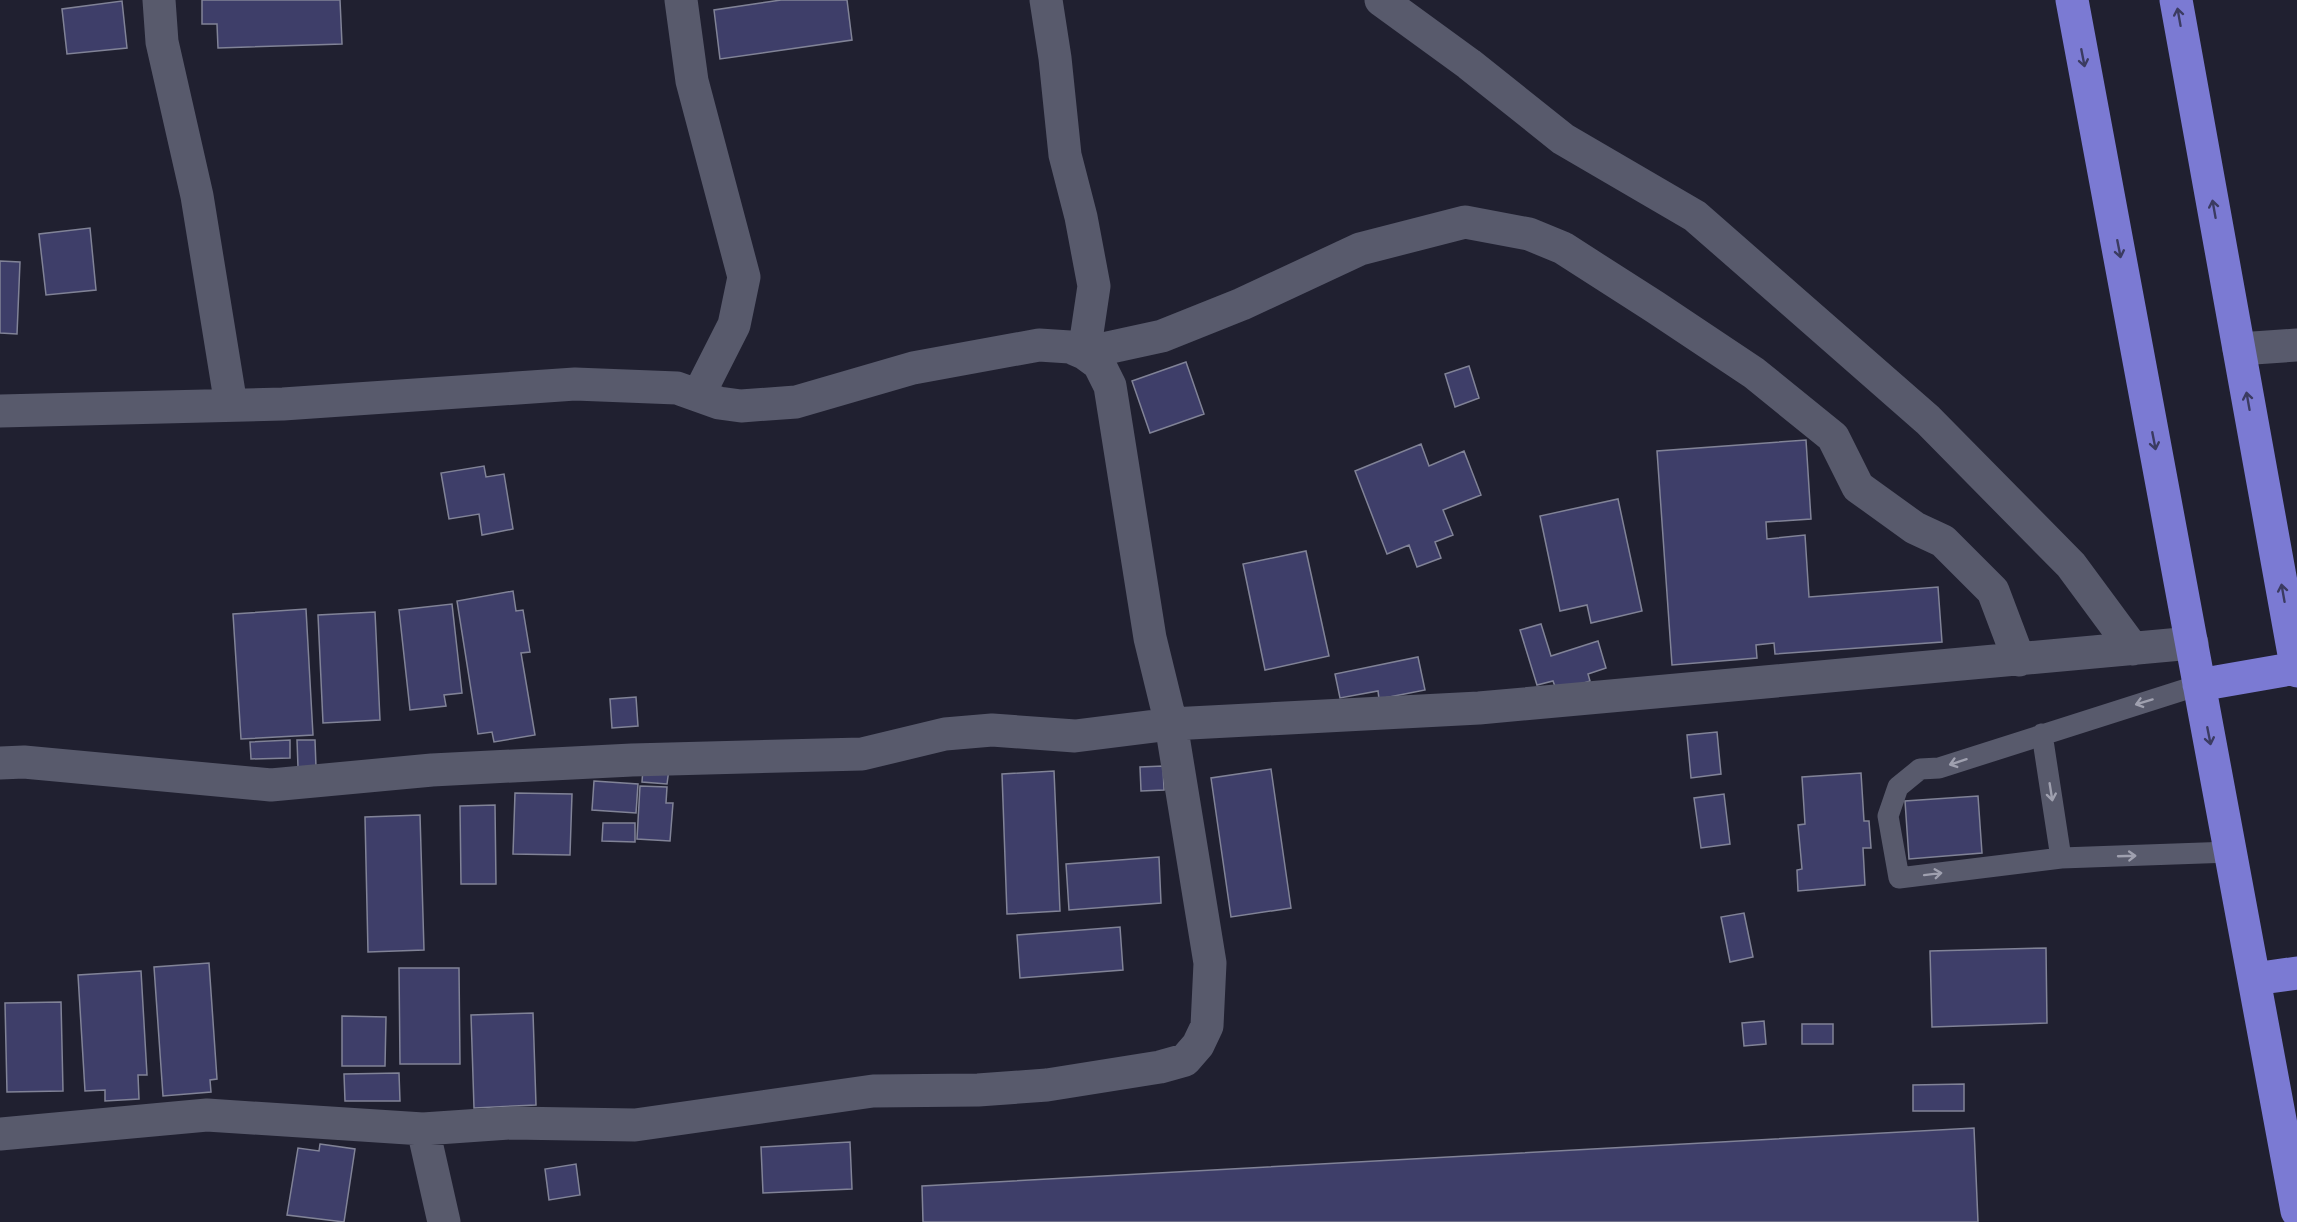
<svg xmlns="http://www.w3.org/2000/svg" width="2297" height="1222" font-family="'Fira Sans',sans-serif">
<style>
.building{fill:#3e3e69;stroke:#818397;stroke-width:1.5}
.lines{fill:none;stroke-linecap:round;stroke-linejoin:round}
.service{stroke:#585a6c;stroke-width:21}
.minor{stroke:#585a6c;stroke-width:33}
.trunk{stroke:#7b7ad3;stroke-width:33}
.oneway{stroke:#3b3b61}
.oneway2{stroke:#9fa0af}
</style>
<rect width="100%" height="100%" fill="#202030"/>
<path class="building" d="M 202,0 L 340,0 L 342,44 L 218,48 L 217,24 L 202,24 Z
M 781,0 L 847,0 L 852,40 L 720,59 L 714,10 Z
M 122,1 L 127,48 L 67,54 L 62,9 Z
M 90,228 L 96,290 L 46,295 L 39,234 Z
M 0,261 L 20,262 L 17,334 L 0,333 Z
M 1186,362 L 1204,414 L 1150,433 L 1132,381 Z
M 1469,366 L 1479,398 L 1455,407 L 1445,374 Z
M 1806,440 L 1811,519 L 1766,522 L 1767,539 L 1805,535 L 1809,597 L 1938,587 L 1942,642 L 1775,654 L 1774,643 L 1756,645 L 1757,658 L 1672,665 L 1657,451 Z
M 1421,444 L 1429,466 L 1464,451 L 1481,495 L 1443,510 L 1453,535 L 1435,542 L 1441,558 L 1417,567 L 1409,545 L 1387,554 L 1355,471 Z
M 484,466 L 486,477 L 504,474 L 513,529 L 482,535 L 479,514 L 449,519 L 441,473 Z
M 1618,499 L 1642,611 L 1591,623 L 1587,605 L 1560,611 L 1540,516 Z
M 1306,551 L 1329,656 L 1265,670 L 1243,564 Z
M 513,591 L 516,611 L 523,610 L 530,652 L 521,653 L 535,735 L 494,742 L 492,732 L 478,734 L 457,601 Z
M 452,604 L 462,693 L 444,695 L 446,706 L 410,710 L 399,610 Z
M 306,609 L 313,735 L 241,739 L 233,614 Z
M 375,612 L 380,720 L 323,723 L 318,615 Z
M 1541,624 L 1551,656 L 1598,641 L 1606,668 L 1588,674 L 1590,681 L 1557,692 L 1553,681 L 1537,685 L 1520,630 Z
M 1418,657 L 1425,690 L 1379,699 L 1378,691 L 1340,698 L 1335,674 Z
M 636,697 L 638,726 L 612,728 L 610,699 Z
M 1717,732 L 1721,774 L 1691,778 L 1687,735 Z
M 290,740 L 290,758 L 251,759 L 250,742 Z
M 297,740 L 315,740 L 316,767 L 298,767 Z
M 1163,766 L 1164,790 L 1141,791 L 1140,767 Z
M 643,768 L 669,769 L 667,784 L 642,782 Z
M 1271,769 L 1291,908 L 1231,917 L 1211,778 Z
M 1054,771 L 1060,911 L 1007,914 L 1002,774 Z
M 1861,773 L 1864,821 L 1869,821 L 1871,848 L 1863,848 L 1865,885 L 1798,891 L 1797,870 L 1802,869 L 1798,825 L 1805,824 L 1802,777 Z
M 594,781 L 638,784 L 636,813 L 592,810 Z
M 640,786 L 667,787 L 666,803 L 673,803 L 670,841 L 637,839 Z
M 515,793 L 572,794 L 570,855 L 513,854 Z
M 1724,794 L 1730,844 L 1701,848 L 1694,798 Z
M 1978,796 L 1982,853 L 1909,859 L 1905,801 Z
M 495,805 L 496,884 L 461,884 L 460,806 Z
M 420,815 L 424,950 L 368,952 L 365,817 Z
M 603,823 L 635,823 L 635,842 L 602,841 Z
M 1159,857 L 1161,903 L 1069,910 L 1066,864 Z
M 1744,913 L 1753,957 L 1730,962 L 1721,917 Z
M 1120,927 L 1123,970 L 1020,978 L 1017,935 Z
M 2046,948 L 2047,1023 L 1932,1027 L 1930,951 Z
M 209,963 L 217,1079 L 210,1080 L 211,1092 L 163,1096 L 154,967 Z
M 399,968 L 459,968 L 460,1064 L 400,1064 Z
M 141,971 L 147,1075 L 138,1075 L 139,1099 L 105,1101 L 105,1090 L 85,1091 L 78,975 Z
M 61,1002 L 63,1091 L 7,1092 L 5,1003 Z
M 533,1013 L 536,1105 L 474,1108 L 471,1015 Z
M 342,1016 L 386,1017 L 385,1066 L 342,1066 Z
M 1764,1021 L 1766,1044 L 1744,1046 L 1742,1023 Z
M 1802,1024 L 1833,1024 L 1833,1044 L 1802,1044 Z
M 399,1073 L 400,1101 L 345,1101 L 344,1074 Z
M 1964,1084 L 1964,1111 L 1913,1111 L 1913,1085 Z
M 1974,1128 L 1978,1222 L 923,1222 L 922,1186 Z
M 850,1142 L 852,1189 L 763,1193 L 761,1147 Z
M 320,1144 L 355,1149 L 344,1222 L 287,1215 L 298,1148 L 319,1151 Z
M 576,1164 L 580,1195 L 549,1200 L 545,1169 Z"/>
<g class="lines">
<path class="service" d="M 2199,685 L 1939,768 L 1920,769 L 1898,787 L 1888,816 L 1899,878 L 2061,858 L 2231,852
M 2042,734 L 2061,858"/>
<path class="minor" d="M 159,0 L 162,42 L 197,196 L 231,405
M 681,0 L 692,81 L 744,277 L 734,325 L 699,394
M 1046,0 L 1055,58 L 1065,155 L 1081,217 L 1094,286 L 1084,353 L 1162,336 L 1242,304 L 1360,249 L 1465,222 L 1529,234 L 1563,248 L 1655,307 L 1754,373 L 1833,437 L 1858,487 L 1915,528 L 1943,541 L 1993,591 L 2019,660
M 1381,0 L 1469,64 L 1563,139 L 1695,216 L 1928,420 L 2071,565 L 2133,649
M 2239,349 L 2297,345
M 0,411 L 283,404 L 575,384 L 677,388 L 719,403 L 741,406 L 796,402 L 913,368 L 1039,345 L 1070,347 L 1084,353 L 1099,364 L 1110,386 L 1150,638 L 1171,724 L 1210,963 L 1207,1026 L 1198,1045 L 1185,1060 L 1160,1067 L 1047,1085 L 978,1090 L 873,1091 L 635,1125 L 511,1123 L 423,1129 L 207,1115 L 0,1134
M 0,763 L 24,762 L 271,785 L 432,770 L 632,760 L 862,754 L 945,734 L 992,730 L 1075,736 L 1171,724 L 1479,708 L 2192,643
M 423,1129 L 444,1222"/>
<path class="trunk" d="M 2072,0 L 2297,1211
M 2176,0 L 2297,671
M 2199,685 L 2296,668
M 2254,979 L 2297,973"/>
</g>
<defs><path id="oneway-shaft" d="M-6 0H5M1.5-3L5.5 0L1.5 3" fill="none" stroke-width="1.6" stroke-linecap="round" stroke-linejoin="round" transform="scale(1.5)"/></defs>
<g class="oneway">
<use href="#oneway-shaft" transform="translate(2179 17) rotate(-100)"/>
<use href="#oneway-shaft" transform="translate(2083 58) rotate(79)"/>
<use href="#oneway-shaft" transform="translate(2214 209) rotate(-100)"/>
<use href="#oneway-shaft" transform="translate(2119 249) rotate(79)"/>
<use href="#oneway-shaft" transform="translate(2248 401) rotate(-100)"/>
<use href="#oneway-shaft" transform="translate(2154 441) rotate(79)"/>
<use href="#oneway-shaft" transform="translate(2283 593) rotate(-100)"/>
<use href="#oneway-shaft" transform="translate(2209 736) rotate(79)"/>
</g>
<g class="oneway2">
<use href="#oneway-shaft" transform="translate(2144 702) rotate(163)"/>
<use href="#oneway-shaft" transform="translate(1958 762) rotate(162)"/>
<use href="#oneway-shaft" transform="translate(2051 792) rotate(81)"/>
<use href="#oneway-shaft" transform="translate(2127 856) rotate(-2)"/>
<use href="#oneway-shaft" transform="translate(1933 874) rotate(-7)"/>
</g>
</svg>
